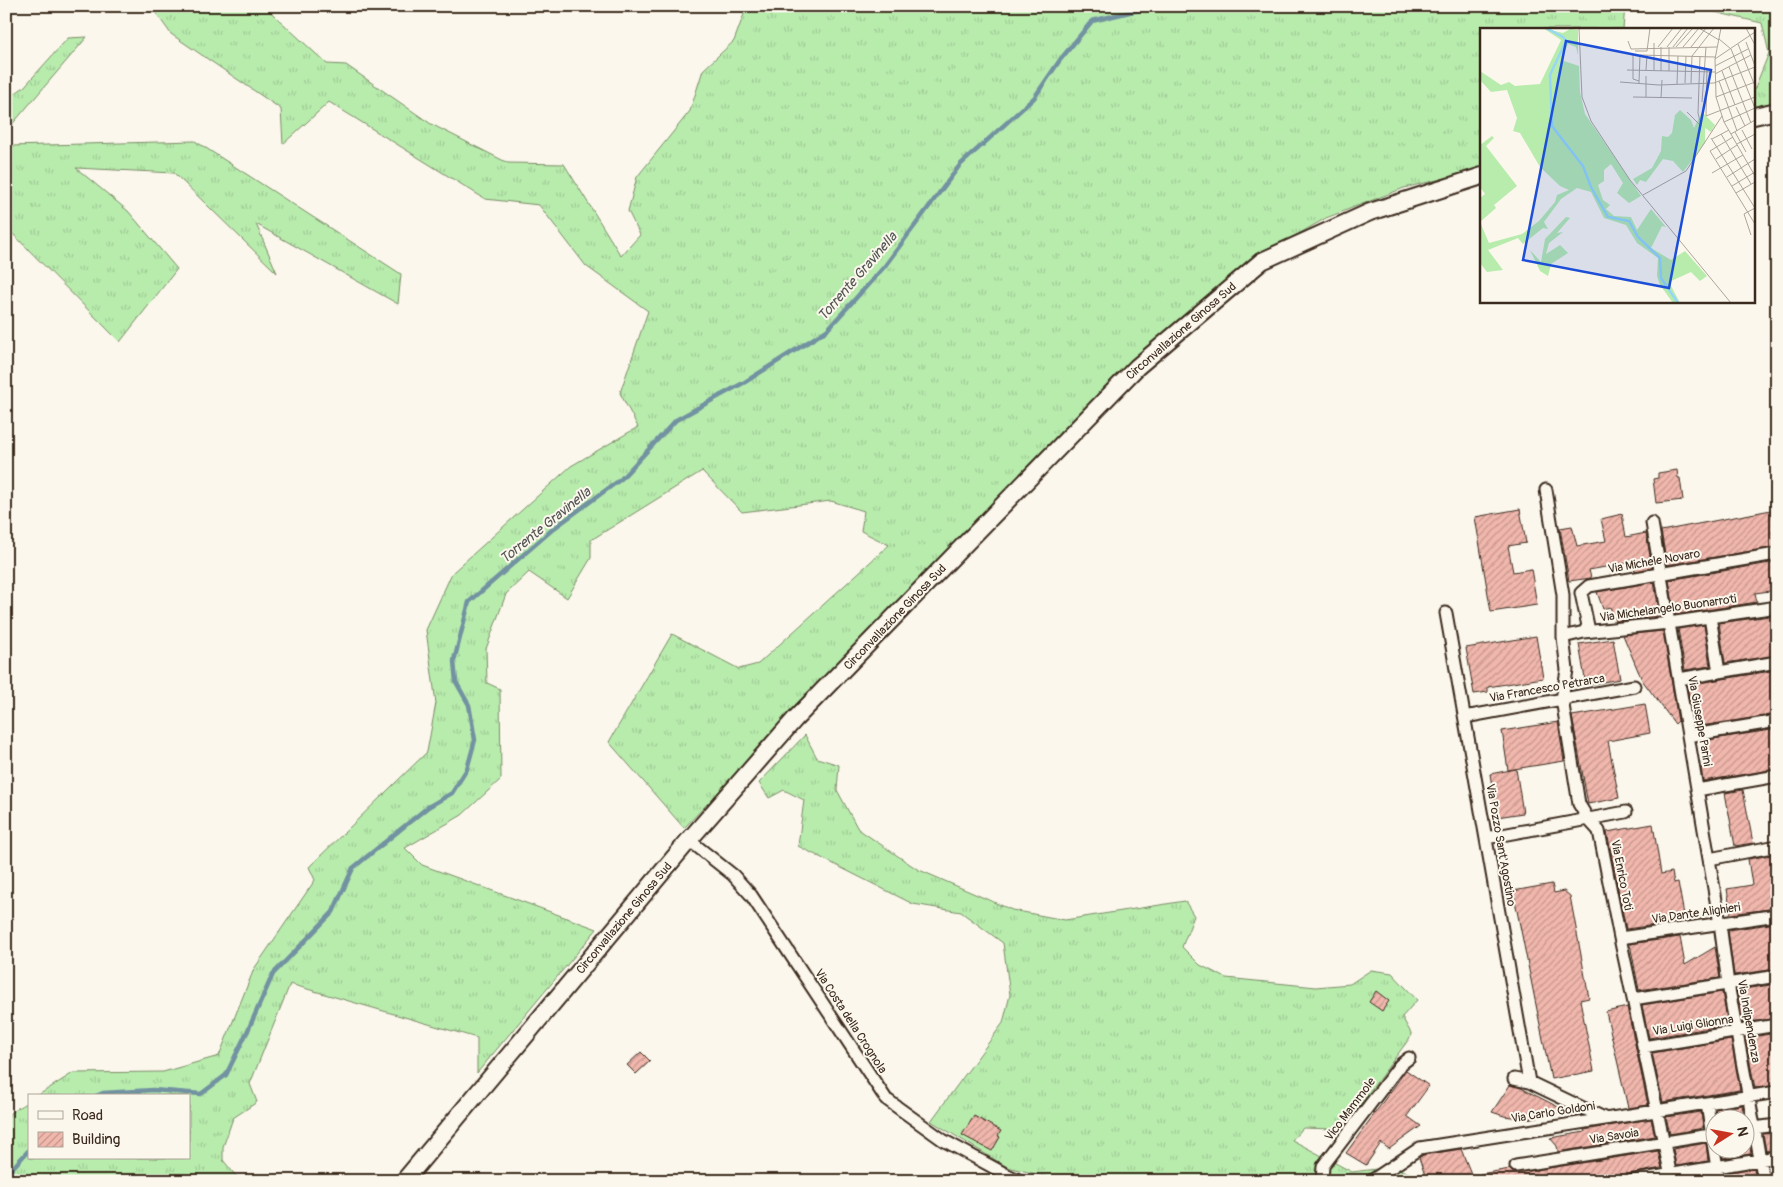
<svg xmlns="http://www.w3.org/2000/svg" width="1783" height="1187" font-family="Pangolin,sans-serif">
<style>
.grass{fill:url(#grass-tufts);stroke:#7a8b66}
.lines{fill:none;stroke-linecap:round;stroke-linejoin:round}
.stream{stroke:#7292a1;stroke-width:4.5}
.building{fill:url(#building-hatch);stroke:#3b2a1e}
.minor-casing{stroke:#3b2a1e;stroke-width:15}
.secondary-casing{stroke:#3b2a1e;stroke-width:20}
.minor{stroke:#fbf7ec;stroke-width:11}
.secondary{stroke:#fbf7ec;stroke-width:16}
.labels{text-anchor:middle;stroke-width:4;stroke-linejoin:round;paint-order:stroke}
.street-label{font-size:12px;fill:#3b2a1e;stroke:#fbf7ec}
.water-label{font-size:14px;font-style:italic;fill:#525554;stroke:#fbf7ec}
.inset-river{fill:none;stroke:#96d7f8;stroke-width:2.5}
.inset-road{fill:none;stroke:#aea59a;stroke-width:1}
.view{fill:#1d4ed8;fill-opacity:0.15;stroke:#1d4ed8;stroke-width:2.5}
.inset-edge{fill:none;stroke:#3b2a1e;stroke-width:2.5}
</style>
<defs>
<pattern id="grass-tufts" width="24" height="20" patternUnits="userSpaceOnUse" patternTransform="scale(1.25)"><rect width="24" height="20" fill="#b8ecad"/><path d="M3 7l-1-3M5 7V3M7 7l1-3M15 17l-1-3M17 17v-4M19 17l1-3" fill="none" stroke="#9fcb94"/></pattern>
<pattern id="building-hatch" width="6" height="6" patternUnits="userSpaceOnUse" patternTransform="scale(1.25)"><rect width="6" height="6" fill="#f1b7ad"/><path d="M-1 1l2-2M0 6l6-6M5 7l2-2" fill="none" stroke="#c4958c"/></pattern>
</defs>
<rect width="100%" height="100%" fill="#fbf7ec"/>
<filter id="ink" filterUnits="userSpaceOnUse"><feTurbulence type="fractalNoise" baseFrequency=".02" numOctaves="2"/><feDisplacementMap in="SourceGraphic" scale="10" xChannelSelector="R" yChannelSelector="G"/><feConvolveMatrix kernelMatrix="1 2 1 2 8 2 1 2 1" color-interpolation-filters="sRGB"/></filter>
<g filter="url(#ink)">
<path class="grass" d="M 151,6 L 264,6 L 327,64 L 346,65 L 431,124 L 508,163 L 564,164 L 621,256 L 640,235 L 628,211 L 637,177 L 690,111 L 703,70 L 734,41 L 747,6 L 1625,6 L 1623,29 L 1482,29 L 1482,169 L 1404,188 L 1326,218 L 1243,266 L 1130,365 L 684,828 L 609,742 L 672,634 L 739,669 L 758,664 L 889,545 L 861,531 L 864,511 L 831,501 L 742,512 L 702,471 L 591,540 L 591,558 L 567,598 L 529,572 L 506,594 L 486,649 L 487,683 L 500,689 L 501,779 L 462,815 L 405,848 L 422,865 L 597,929 L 477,1073 L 477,1038 L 290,984 L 250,1084 L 257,1102 L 233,1118 L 223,1147 L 223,1160 L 240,1181 L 6,1181 L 6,1123 L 10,1113 L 29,1101 L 29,1158 L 189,1158 L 189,1096 L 37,1096 L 73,1073 L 163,1072 L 219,1056 L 254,969 L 315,880 L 309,867 L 427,752 L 436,703 L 426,630 L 452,573 L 571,466 L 638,427 L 620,393 L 648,311 L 586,266 L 539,205 L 485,199 L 329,102 L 283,144 L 281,109 L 171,34 Z
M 1688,6 L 1777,6 L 1777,102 L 1754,107 L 1754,90 L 1769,53 L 1762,23 Z
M 87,37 L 9,128 L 10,146 L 195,141 L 401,274 L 398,304 L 256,224 L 277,273 L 174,173 L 76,168 L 128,211 L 177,269 L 120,342 L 6,227 L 6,100 L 24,87 L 68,38 Z
M 805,735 L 817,758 L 839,765 L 837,790 L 858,829 L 917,869 L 1012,910 L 1065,920 L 1185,901 L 1194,916 L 1182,947 L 1200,965 L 1226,978 L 1316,987 L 1350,984 L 1371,970 L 1392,973 L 1417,1000 L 1402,1017 L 1412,1035 L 1359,1106 L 1334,1129 L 1303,1128 L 1292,1140 L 1352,1172 L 1392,1167 L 1432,1181 L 1065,1181 L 1007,1167 L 931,1121 L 1003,1023 L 1010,995 L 1003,943 L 961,912 L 913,904 L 798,846 L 804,800 L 784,790 L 769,798 L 759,783 Z"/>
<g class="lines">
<path class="stream" d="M 96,1096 L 103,1093 L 153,1090 L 201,1094 L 226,1075 L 249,1028 L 273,974 L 333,912 L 353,868 L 428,807 L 452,793 L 467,769 L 475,740 L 469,705 L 456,682 L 454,661 L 469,602 L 553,529 L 621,479 L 676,420 L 745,382 L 827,330 L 884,267 L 960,165 L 1034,98 L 1060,60 L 1092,21 L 1155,6
M 6,1175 L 29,1150"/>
</g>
<path class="building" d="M 1677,470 L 1678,478 L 1680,478 L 1683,500 L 1656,503 L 1653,479 L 1658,478 L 1658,473 Z
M 1520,509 L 1526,543 L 1508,546 L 1513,572 L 1531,569 L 1537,605 L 1491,612 L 1475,517 Z
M 1771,510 L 1775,532 L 1772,532 L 1775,547 L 1667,565 L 1661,531 Z
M 1622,514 L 1626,537 L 1646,533 L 1652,568 L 1635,571 L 1633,562 L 1589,570 L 1591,578 L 1569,581 L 1560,528 L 1572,526 L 1577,546 L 1606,541 L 1601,519 Z
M 1776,562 L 1777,590 L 1755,593 L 1757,602 L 1675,615 L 1669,580 Z
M 1654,582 L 1660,616 L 1616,621 L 1610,607 L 1603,609 L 1597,592 Z
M 1777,615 L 1777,655 L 1725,663 L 1719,623 Z
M 1704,625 L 1710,666 L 1685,670 L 1678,629 Z
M 1663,631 L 1678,721 L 1675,724 L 1642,680 L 1623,635 Z
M 1536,636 L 1543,678 L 1488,687 L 1488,692 L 1474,694 L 1466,648 Z
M 1613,639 L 1620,679 L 1586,685 L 1579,644 Z
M 1777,670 L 1777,714 L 1694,727 L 1687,685 Z
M 1645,704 L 1650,733 L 1608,741 L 1619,798 L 1588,804 L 1572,716 Z
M 1558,722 L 1564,761 L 1508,770 L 1502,731 Z
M 1777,729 L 1777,769 L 1703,781 L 1701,768 L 1705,768 L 1703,759 L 1710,758 L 1707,740 Z
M 1516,769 L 1523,813 L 1497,817 L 1490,774 Z
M 1743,790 L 1753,843 L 1735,846 L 1725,793 Z
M 1653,824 L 1661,874 L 1672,872 L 1674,883 L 1678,882 L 1684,915 L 1677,917 L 1678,922 L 1626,929 L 1607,832 Z
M 1777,854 L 1777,908 L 1731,914 L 1727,889 L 1752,885 L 1748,859 Z
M 1552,884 L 1554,893 L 1564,891 L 1570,896 L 1589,998 L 1580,1000 L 1594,1071 L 1551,1079 L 1513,891 Z
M 1777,923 L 1777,969 L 1734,975 L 1728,930 Z
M 1680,937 L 1685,965 L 1715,947 L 1720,978 L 1639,990 L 1630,944 Z
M 1777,984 L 1777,1018 L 1743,1023 L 1737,990 Z
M 1376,991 L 1389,1001 L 1382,1011 L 1369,1002 Z
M 1722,992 L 1728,1025 L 1649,1038 L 1642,1005 Z
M 1627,1007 L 1648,1105 L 1628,1108 L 1606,1012 Z
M 1777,1033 L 1777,1085 L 1755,1088 L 1745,1038 Z
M 1731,1040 L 1740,1090 L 1663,1102 L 1652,1053 Z
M 641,1052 L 650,1061 L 636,1074 L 627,1065 Z
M 1406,1070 L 1429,1086 L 1407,1116 L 1421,1126 L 1389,1149 L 1381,1143 L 1366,1165 L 1346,1153 Z
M 1510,1085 L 1521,1088 L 1566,1111 L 1527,1119 L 1504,1116 L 1492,1112 Z
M 1742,1105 L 1745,1120 L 1717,1120 L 1715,1109 Z
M 1701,1112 L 1703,1128 L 1670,1134 L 1666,1117 Z
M 974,1116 L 1001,1131 L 998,1136 L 1000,1137 L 992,1151 L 962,1135 Z
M 1651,1119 L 1655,1136 L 1558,1152 L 1557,1146 L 1550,1138 L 1585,1132 L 1584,1130 Z
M 1777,1133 L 1777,1150 L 1766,1151 L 1763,1134 Z
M 1746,1136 L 1748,1136 L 1751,1154 L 1723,1158 L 1722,1150 L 1746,1150 Z
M 1706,1143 L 1708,1161 L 1676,1166 L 1673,1149 Z
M 1461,1149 L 1474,1181 L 1427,1181 L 1419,1158 L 1423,1155 Z
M 1658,1151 L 1662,1168 L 1629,1174 L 1626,1176 L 1624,1181 L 1609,1181 L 1609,1177 L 1585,1181 L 1481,1181 L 1480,1174 L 1510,1169 L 1513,1173 L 1517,1173 Z
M 1754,1168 L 1756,1181 L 1726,1181 L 1725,1173 Z"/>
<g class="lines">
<defs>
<path id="minor" d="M 1546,490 L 1563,595 L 1563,637 L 1567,670 L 1562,699 L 1579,804 L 1588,819 L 1599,831 L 1620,938 L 1672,1181
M 1652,523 L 1720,924 L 1728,984 L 1764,1181
M 1446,613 L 1529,1082
M 1710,617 L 1719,672
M 1584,632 L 1588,626 L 1581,593 L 1589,586 L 1776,554
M 1563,637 L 1584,632 L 1669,623 L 1777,607
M 1679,679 L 1777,662
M 1465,717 L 1634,686
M 1688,736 L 1777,721
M 1697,790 L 1777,776
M 1486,838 L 1626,812
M 689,840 L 733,875 L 751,895 L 886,1099 L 943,1140 L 1009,1176 L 1021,1181
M 1709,859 L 1777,846
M 1620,938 L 1777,915
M 1633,999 L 1777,976
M 1643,1047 L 1777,1025
M 1514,1079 L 1529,1082 L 1604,1118
M 1707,1104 L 1719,1181
M 1746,1129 L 1777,1125
M 1516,1166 L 1716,1134
M 1322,1181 L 1323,1166 L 1400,1065 L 1409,1058
M 1371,1181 L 1420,1148 L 1777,1092
M 1631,1181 L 1777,1157"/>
<path id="secondary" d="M 1754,116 L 1777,111
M 404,1181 L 689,840 L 795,719 L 1137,367 L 1262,261 L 1370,212 L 1482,176"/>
</defs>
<use href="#minor" class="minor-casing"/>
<use href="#secondary" class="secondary-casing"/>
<use href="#minor" class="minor"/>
<use href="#secondary" class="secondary"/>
</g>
</g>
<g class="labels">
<g class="street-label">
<text transform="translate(1181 331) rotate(-41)" y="4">Circonvallazione Ginosa Sud</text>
<text transform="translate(1654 561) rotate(-10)" y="4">Via Michele Novaro</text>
<text transform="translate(1668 608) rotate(-8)" y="4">Via Michelangelo Buonarroti</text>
<text transform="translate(895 617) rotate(-46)" y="4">Circonvallazione Ginosa Sud</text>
<text transform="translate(1547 688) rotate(-10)" y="4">Via Francesco Petrarca</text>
<text transform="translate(1700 721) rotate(80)" y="4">Via Giuseppe Parini</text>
<text transform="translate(1501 845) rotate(80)" y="4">Via Pozzo Sant'Agostino</text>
<text transform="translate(1622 875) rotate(79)" y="4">Via Enrico Toti</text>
<text transform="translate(1696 913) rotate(-8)" y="4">Via Dante Alighieri</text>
<text transform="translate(624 918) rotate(-50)" y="4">Circonvallazione Ginosa Sud</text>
<text transform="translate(851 1021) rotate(57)" y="4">Via Costa della Crognola</text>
<text transform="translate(1749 1021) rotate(80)" y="4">Via Indipendenza</text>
<text transform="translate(1693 1025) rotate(-9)" y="4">Via Luigi Glionna</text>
<text transform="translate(1350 1109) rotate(-53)" y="4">Vico Mammole</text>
<text transform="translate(1553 1112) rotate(-9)" y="4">Via Carlo Goldoni</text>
<text transform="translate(1614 1136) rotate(-9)" y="4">Via Savoia</text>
</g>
<g class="water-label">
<text transform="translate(857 276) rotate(-49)" y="5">Torrente Gravinella</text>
<text transform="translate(545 525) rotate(-39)" y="5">Torrente Gravinella</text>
</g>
</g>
<g transform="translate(1480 28)">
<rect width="275" height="275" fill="#fbf7ec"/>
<path d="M 63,0 L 83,5 L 90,1 L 98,2 L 98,27 L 96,19 L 88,16 L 81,32 L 99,38 L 100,64 L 105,86 L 161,168 L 149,175 L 137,165 L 143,155 L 131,136 L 124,142 L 124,153 L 118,157 L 123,172 L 130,177 L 126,181 L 134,188 L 151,189 L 157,202 L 171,181 L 186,199 L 182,198 L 171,220 L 191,232 L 205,223 L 227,248 L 220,253 L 211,244 L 189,254 L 200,275 L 193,275 L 180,257 L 177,248 L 178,230 L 157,215 L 146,197 L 124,190 L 111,164 L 97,160 L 81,171 L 64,194 L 68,201 L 63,200 L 43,216 L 38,210 L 8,222 L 23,242 L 7,244 L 0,235 L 0,170 L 5,166 L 0,159 L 0,117 L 12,108 L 14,110 L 6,118 L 37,158 L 14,177 L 16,180 L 0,194 L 9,215 L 42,206 L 59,193 L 75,174 L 77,167 L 89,162 L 80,158 L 60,139 L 40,105 L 33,103 L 37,90 L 27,62 L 11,64 L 0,52 L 0,43 L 21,57 L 29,54 L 35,58 L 60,56 L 81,12 ZM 200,82 L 211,92 L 214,100 L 222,84 L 235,97 L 231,104 L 225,100 L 225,115 L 203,144 L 193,133 L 183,131 L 166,154 L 160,152 L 157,157 L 153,151 L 172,140 L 181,123 L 182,108 L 188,109 L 192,105 L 195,87 ZM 86,189 L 90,190 L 77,205 L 83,204 L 69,215 L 66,226 L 80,217 L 88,225 L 71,236 L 68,248 L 60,243 L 50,222 L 61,234 L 65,211 Z" fill="#b8ecad"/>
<path class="inset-river" d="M 66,0 L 83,9 L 86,13 L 70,47 L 72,98 L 103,138 L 111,159 L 128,189 L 149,193 L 158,209 L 180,230 L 181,250 L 198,275"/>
<path class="inset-road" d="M 99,0 L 102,69 L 111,93 L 150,152 L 251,275M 219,0 L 239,12M 241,0 L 235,31 L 236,69 L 244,94 L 275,148M 266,0 L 275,17M 239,11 L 251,21 L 275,80M 148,13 L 151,21 L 237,19M 266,14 L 275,38M 258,16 L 275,58M 178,19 L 193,0M 187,19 L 202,0M 193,19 L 208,0M 196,19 L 213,0M 203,19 L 219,0M 211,19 L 226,0M 155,23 L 167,23 L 170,0M 153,27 L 153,51 L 159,53M 220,28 L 218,85 L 221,98M 235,31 L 275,4M 235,38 L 268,21M 249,39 L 271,95M 227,40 L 226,88 L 275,69M 147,42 L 235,44M 166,42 L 167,27M 174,42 L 174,15M 181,43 L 181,19M 189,43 L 189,19M 242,43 L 255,77M 235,46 L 271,27M 239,53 L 257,103M 140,54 L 179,57 L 234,55 L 275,39M 159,55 L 160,27 L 235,29M 205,55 L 206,28M 211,55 L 212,28 L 234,0M 197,56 L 198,28M 153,69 L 212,70M 166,69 L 166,48M 236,69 L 275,54M 181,70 L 182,52M 222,74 L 226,19M 256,79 L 265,98M 207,84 L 221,98M 244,94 L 275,80M 262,102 L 272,121M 255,104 L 266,124M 241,106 L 271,156M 251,106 L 275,92M 253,109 L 230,123 L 275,196M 231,110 L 275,180M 232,111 L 249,102M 257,116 L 275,106M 236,131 L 257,117M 232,145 L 263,127M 247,149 L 275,131M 252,158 L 275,144M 256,165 L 275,154M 163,167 L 206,143 L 242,88M 271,207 L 264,186 L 275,180"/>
<path class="view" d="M 86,13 L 231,42 L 189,260 L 43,232 Z"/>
<rect width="275" height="275" class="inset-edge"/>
</g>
<rect width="1783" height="1187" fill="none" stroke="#fbf7ec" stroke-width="25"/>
<rect x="12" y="12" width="1758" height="1162" fill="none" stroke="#3b2a1e" stroke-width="2" filter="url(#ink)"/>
<rect x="28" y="1094" width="162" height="65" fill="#fbf7ec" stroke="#aea59a"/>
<rect x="38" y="1111" width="25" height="8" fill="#fbf7ec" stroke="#aea59a"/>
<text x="72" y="1120" font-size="15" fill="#3b2a1e">Road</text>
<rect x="38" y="1132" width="25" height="15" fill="url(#building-hatch)" stroke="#aea59a"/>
<text x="72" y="1144" font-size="15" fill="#3b2a1e">Building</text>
<g transform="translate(1730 1134) rotate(79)"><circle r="24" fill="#fbf7ec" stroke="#aea59a"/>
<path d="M0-4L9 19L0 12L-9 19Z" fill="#c8321e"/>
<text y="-8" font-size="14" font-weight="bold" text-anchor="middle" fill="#3b2a1e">N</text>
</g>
</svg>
